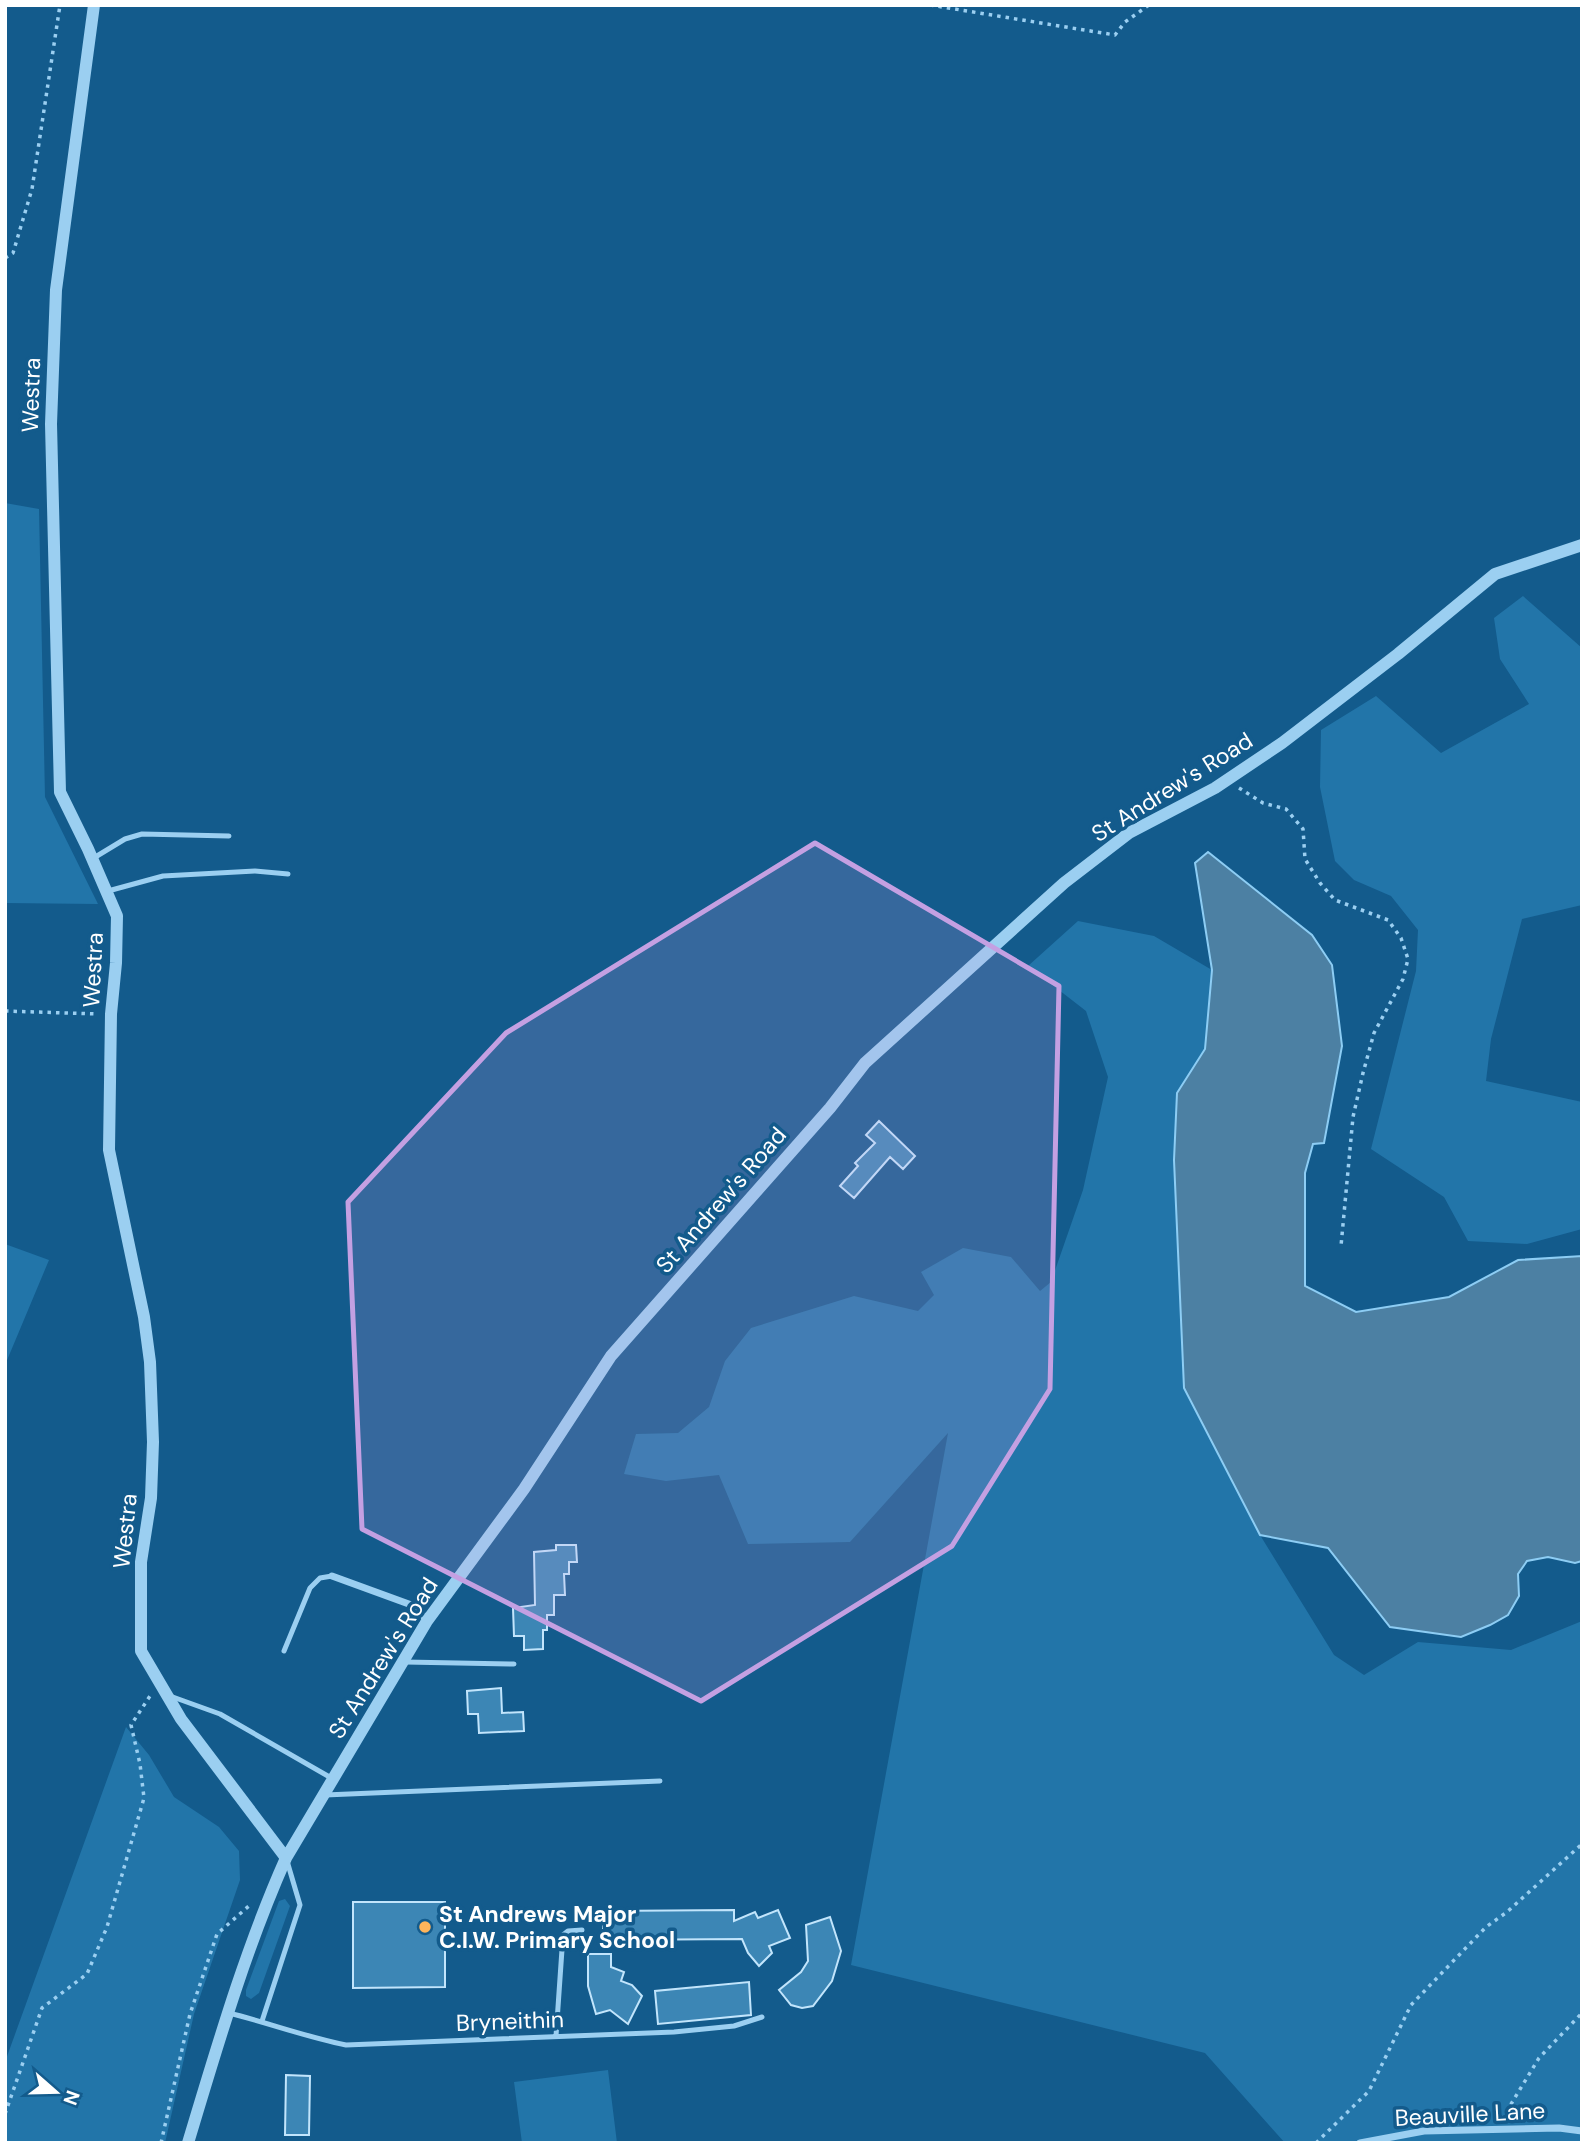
<svg xmlns="http://www.w3.org/2000/svg" width="1587" height="2148" font-family="'DM Sans',sans-serif">
<style>
.green{fill:#2275a9}
.water{fill:#4c80a3;stroke:#8dcdf4;stroke-width:2}
.building{fill:#3c86b5;stroke:#c2e5fc;stroke-width:2}
.lines{fill:none;stroke-linecap:round;stroke-linejoin:round}
.path{stroke:#9bcff1;stroke-width:3.5;stroke-dasharray:3.5 5;stroke-linecap:butt}
.service{stroke:#9bcff1;stroke-width:5}
.minor{stroke:#9bcff1;stroke-width:7}
.tertiary{stroke:#9bcff1;stroke-width:12}
.marked{fill:#c4a0e2;fill-opacity:0.2;stroke:#c4a0e2;stroke-width:5;stroke-linejoin:round}
.poi-dot{fill:#ffb55b;stroke:#135b8c;stroke-width:2.5}
.labels{text-anchor:middle;stroke-width:7;stroke-linejoin:round;paint-order:stroke}
.street-label{font-size:23px;fill:#fff;stroke:#135b8c}
.poi-label{font-size:23px;font-weight:bold;fill:#fff;stroke:#135b8c;text-anchor:start}
</style>
<rect width="100%" height="100%" fill="#135b8c"/>
<path class="green" d="M 5,503 L 39,509 L 45,797 L 98,904 L 5,903 Z
M 1523,596 L 1582,648 L 1582,905 L 1522,919 L 1491,1039 L 1486,1081 L 1582,1102 L 1582,1229 L 1527,1244 L 1468,1241 L 1444,1197 L 1371,1149 L 1416,971 L 1418,930 L 1391,896 L 1354,880 L 1335,861 L 1320,787 L 1321,730 L 1376,696 L 1441,753 L 1529,704 L 1500,659 L 1494,618 Z
M 1078,921 L 1154,936 L 1212,970 L 1205,1049 L 1177,1093 L 1184,1388 L 1260,1535 L 1334,1655 L 1364,1675 L 1418,1642 L 1511,1650 L 1582,1621 L 1582,2143 L 1285,2143 L 1205,2053 L 851,1965 L 948,1433 L 850,1542 L 748,1544 L 719,1475 L 666,1481 L 624,1474 L 636,1434 L 678,1433 L 709,1407 L 725,1361 L 751,1328 L 854,1296 L 918,1311 L 934,1295 L 921,1272 L 963,1248 L 1011,1257 L 1040,1291 L 1051,1282 L 1083,1190 L 1108,1077 L 1086,1011 L 1028,966 Z
M 5,1244 L 49,1260 L 5,1365 Z
M 126,1727 L 149,1755 L 174,1797 L 219,1827 L 239,1851 L 240,1880 L 194,2014 L 165,2143 L 5,2143 L 5,2062 Z
M 285,1899 L 290,1906 L 259,1993 L 251,1999 L 246,1996 L 246,1990 L 279,1901 Z
M 608,2070 L 617,2143 L 522,2143 L 514,2082 Z"/>
<path class="water" d="M 1208,852 L 1312,935 L 1332,965 L 1342,1046 L 1324,1143 L 1313,1144 L 1305,1173 L 1305,1286 L 1356,1312 L 1449,1297 L 1518,1260 L 1582,1256 L 1582,1561 L 1575,1563 L 1548,1557 L 1527,1561 L 1518,1574 L 1519,1596 L 1508,1615 L 1490,1625 L 1461,1637 L 1390,1627 L 1328,1548 L 1260,1535 L 1184,1388 L 1174,1160 L 1177,1093 L 1205,1049 L 1212,970 L 1195,863 Z"/>
<path class="building" d="M 879,1121 L 915,1156 L 903,1169 L 890,1157 L 854,1198 L 840,1186 L 858,1166 L 855,1163 L 875,1143 L 866,1135 Z
M 556,1545 L 576,1545 L 577,1562 L 569,1562 L 569,1574 L 564,1574 L 565,1595 L 554,1595 L 554,1615 L 547,1615 L 547,1630 L 543,1630 L 543,1649 L 524,1650 L 524,1636 L 514,1636 L 513,1608 L 535,1605 L 534,1552 L 556,1550 Z
M 501,1688 L 502,1713 L 523,1712 L 524,1731 L 479,1733 L 478,1714 L 468,1714 L 467,1691 Z
M 353,1902 L 445,1902 L 445,1987 L 353,1988 Z
M 734,1910 L 734,1921 L 755,1912 L 758,1918 L 778,1910 L 790,1938 L 769,1946 L 772,1953 L 759,1966 L 748,1953 L 742,1939 L 603,1940 L 603,1911 Z
M 830,1917 L 841,1951 L 832,1981 L 813,2006 L 802,2008 L 791,2005 L 779,1990 L 801,1972 L 808,1961 L 806,1925 Z
M 588,1954 L 611,1954 L 611,1967 L 624,1972 L 621,1981 L 632,1985 L 642,1996 L 628,2024 L 610,2010 L 596,2014 L 588,1986 Z
M 749,1982 L 751,2015 L 658,2024 L 655,1991 Z
M 286,2075 L 310,2076 L 309,2135 L 285,2135 Z"/>
<g class="lines">
<path class="path" d="M 930,5 L 1115,35 L 1125,22 L 1149,5
M 5,258 L 13,253 L 32,189 L 60,5
M 1239,788 L 1263,803 L 1286,809 L 1303,829 L 1305,859 L 1320,883 L 1335,900 L 1388,920 L 1401,938 L 1408,959 L 1403,979 L 1374,1033 L 1363,1073 L 1353,1117 L 1341,1246
M 5,1011 L 98,1014
M 5,2114 L 42,2008 L 87,1974 L 107,1927 L 144,1798 L 140,1764 L 131,1725 L 150,1696
M 1502,2119 L 1539,2058 L 1582,2013
M 161,2143 L 190,2014 L 217,1934 L 250,1905
M 1316,2143 L 1369,2091 L 1411,2005 L 1486,1927 L 1507,1912 L 1582,1844"/>
<path class="service" d="M 92,859 L 125,839 L 142,834 L 229,836
M 108,891 L 163,876 L 255,871 L 288,874
M 284,1651 L 310,1588 L 320,1578 L 332,1576
M 405,1662 L 514,1664
M 170,1696 L 220,1714 L 333,1779
M 325,1795 L 660,1781
M 229,2013 C 269,2023 306,2037 346,2045 L 674,2032 L 734,2026 L 762,2017
M 262,2021 L 300,1905 L 287,1861
M 556,2036 L 563,1935 L 568,1931 L 582,1930"/>
<path class="minor" d="M 332,1576 L 417,1607 L 427,1621
M 1360,2143 L 1424,2131 L 1559,2128 L 1582,2131"/>
<path class="tertiary" d="M 94,5 L 56,290 L 51,424 L 60,792 L 88,849 L 117,916 L 116,963 L 111,1014 L 109,1150 L 144,1317 L 150,1362 L 153,1442 L 151,1498 L 141,1562 L 141,1651 L 181,1719 L 286,1858
M 188,2143 C 217,2047 245,1950 286,1858 L 427,1621 L 524,1489 L 611,1356 L 830,1108 L 865,1063 L 1064,883 L 1129,833 L 1215,788 L 1282,743 L 1398,654 L 1495,574 L 1582,545"/>
</g>
<path class="marked" d="M 815,843 L 1059,986 L 1050,1389 L 952,1546 L 701,1701 L 362,1529 L 348,1202 L 506,1033 Z"/>
<circle class="poi-dot" cx="425" cy="1927" r="7"/>
<g class="labels">
<g class="street-label">
<text transform="translate(31 395) rotate(-88)" y="8">Westra</text>
<text transform="translate(1172 787) rotate(-32)" y="8">St Andrew's Road</text>
<text transform="translate(93 970) rotate(-87)" y="8">Westra</text>
<text transform="translate(721 1200) rotate(-49)" y="8">St Andrew's Road</text>
<text transform="translate(125 1531) rotate(-84)" y="8">Westra</text>
<text transform="translate(383 1658) rotate(-58)" y="8">St Andrew's Road</text>
<text transform="translate(510 2021) rotate(-2)" y="8">Bryneithin</text>
<text transform="translate(1470 2114) rotate(-3)" y="8">Beauville Lane</text>
</g>
<g class="poi-label">
<text x="439" y="1922">St Andrews Major<tspan x="439" dy="26">C.I.W. Primary School</tspan></text>
</g>
</g>
<rect width="1587" height="2148" fill="none" stroke="#ffffff" stroke-width="14"/>
<g transform="translate(56 2092) rotate(110)" stroke="#135b8c" stroke-width="5" paint-order="stroke">
<path d="M0-5L12 26L0 18L-12 26Z" fill="#ffffff"/>
<text y="-10" font-size="19" font-weight="bold" text-anchor="middle" fill="#ffffff">N</text>
</g>
</svg>
